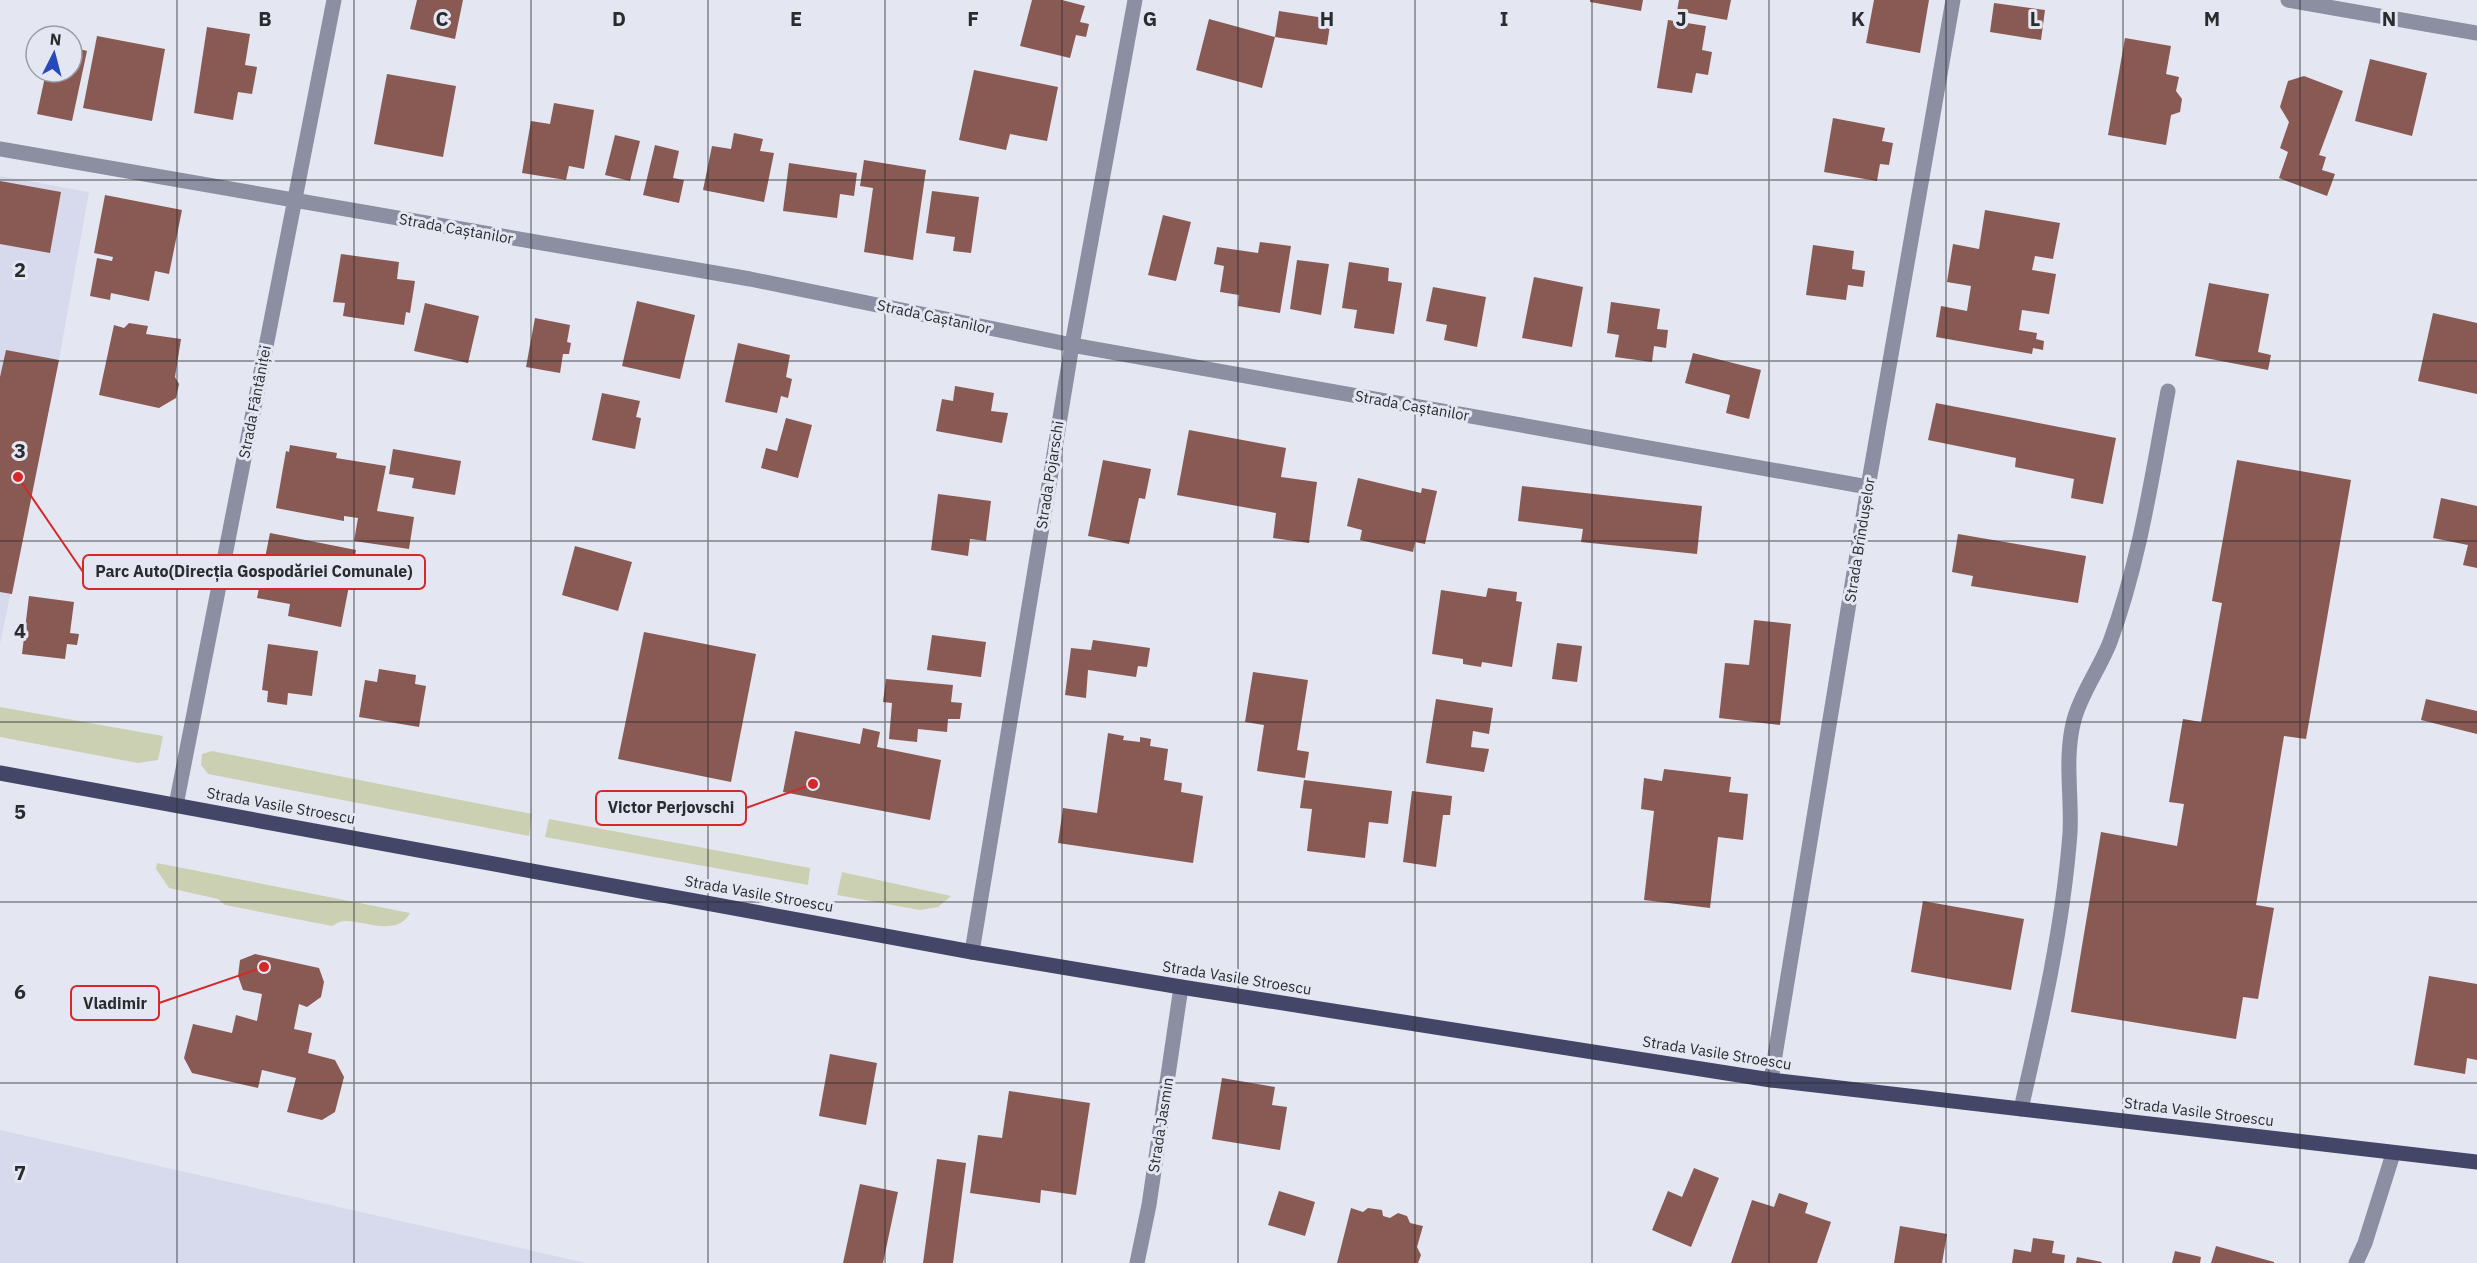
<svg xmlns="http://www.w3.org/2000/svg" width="2477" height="1263" font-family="'IBM Plex Sans',sans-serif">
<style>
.built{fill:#d6daec}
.green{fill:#ccd0b3}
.building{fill:#895954}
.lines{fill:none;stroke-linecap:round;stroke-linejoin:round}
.minor{stroke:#8c8ea2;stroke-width:15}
.major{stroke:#444667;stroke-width:15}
.grid{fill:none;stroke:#2a2b2f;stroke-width:1.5;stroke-opacity:0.55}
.labels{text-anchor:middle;stroke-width:6;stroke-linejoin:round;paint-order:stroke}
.street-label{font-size:15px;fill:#2a2b2f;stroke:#e4e7f2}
.grid-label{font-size:20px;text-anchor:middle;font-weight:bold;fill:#2a2b2f;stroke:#e4e7f2;stroke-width:6;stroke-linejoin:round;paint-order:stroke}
.leader{fill:none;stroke:#d62828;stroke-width:2}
.callout-dot{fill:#d62828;stroke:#e4e7f2;stroke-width:2}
.callout{fill:#e4e7f2;stroke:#d62828;stroke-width:2}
.callout-label{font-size:16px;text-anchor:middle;font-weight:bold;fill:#2a2b2f}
</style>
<rect width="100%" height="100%" fill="#e4e7f2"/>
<path class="built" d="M 0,176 L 89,192 L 59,360 L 0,644 Z
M 0,1130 L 586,1263 L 0,1263 Z"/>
<path class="green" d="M 0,707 L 163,736 L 158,760 L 138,763 L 0,737 Z
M 212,751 L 532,814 L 529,836 L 208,774 L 201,765 L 202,754 Z
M 549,819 L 810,868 L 808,885 L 545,837 Z
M 157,863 L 410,913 C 397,937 366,921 345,921 C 340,921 336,924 332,926 L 225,905 L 218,899 L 169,888 L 156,869 Z
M 842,872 L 951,896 L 938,907 L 920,910 L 837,895 Z"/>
<path class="building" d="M 417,0 L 463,0 L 455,39 L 410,29 Z
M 1032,0 L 1062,0 L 1085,6 L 1080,22 L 1089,24 L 1086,37 L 1076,35 L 1070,58 L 1020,46 Z
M 1590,0 L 1643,0 L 1641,11 L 1590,2 Z
M 1679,0 L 1731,0 L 1727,20 L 1677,11 Z
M 1874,0 L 1929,0 L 1920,53 L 1866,43 Z
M 1994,3 L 2045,10 L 2041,40 L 1990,32 Z
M 1279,11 L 1331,19 L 1327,45 L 1275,37 Z
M 1209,19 L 1275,37 L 1262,88 L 1196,70 Z
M 1668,20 L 1706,26 L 1702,50 L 1712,52 L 1708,75 L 1696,73 L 1692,93 L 1657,88 Z
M 207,27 L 250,34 L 245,65 L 257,67 L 252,94 L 238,92 L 233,120 L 194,113 Z
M 97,36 L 165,49 L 152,121 L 83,108 Z
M 2125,38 L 2171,46 L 2166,74 L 2179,77 L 2176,91 L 2182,99 L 2180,112 L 2171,115 L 2166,145 L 2108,135 Z
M 72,47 L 87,51 L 72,121 L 37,114 L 46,72 L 72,72 Z
M 2370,59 L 2427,73 L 2412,136 L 2355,121 Z
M 974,70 L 1058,87 L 1047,141 L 1010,134 L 1006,150 L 959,140 Z
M 387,74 L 456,86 L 443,157 L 374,144 Z
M 2304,76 L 2343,91 L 2319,155 L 2326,157 L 2322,170 L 2335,174 L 2327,196 L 2279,178 L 2288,152 L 2280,148 L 2289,122 L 2280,107 L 2288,81 Z
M 554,103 L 594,110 L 584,169 L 569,166 L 566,180 L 522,173 L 531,121 L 550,124 Z
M 1833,118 L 1885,128 L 1882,141 L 1893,143 L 1889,165 L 1880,164 L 1877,181 L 1824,172 Z
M 734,133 L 763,139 L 760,151 L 774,153 L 764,202 L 703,190 L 712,146 L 731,149 Z
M 615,135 L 640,141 L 630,181 L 605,175 Z
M 655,145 L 679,151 L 673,178 L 684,180 L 679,203 L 643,195 Z
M 864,160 L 926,170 L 913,260 L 864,252 L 873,188 L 860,186 Z
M 789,163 L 857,173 L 854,196 L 840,194 L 837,218 L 783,211 Z
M 0,181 L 61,192 L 50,253 L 0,244 Z
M 932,191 L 979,197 L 971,253 L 953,251 L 955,237 L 926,233 Z
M 105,195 L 182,210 L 169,274 L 155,271 L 149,301 L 111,293 L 110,300 L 90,296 L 97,258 L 112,261 L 113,257 L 94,253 Z
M 1985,210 L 2060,223 L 2053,259 L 2035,256 L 2032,270 L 2056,274 L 2049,314 L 2022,310 L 2019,330 L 2037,333 L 2036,339 L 2044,341 L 2043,350 L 2033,348 L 2032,354 L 1936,337 L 1941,306 L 1967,311 L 1971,286 L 1947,282 L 1953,244 L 1979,249 Z
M 1163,215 L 1191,222 L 1176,281 L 1148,275 Z
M 1260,242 L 1291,246 L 1280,313 L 1238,306 L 1239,295 L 1220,292 L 1224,266 L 1214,264 L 1217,247 L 1258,253 Z
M 1813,245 L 1854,251 L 1852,269 L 1865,271 L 1863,287 L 1848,285 L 1846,300 L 1806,295 Z
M 341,254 L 399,262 L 397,279 L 415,281 L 410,313 L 406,312 L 404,325 L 343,316 L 345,303 L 333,302 Z
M 1297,260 L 1329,264 L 1321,315 L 1290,309 Z
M 1349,262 L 1389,268 L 1388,281 L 1402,283 L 1394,334 L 1354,328 L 1357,310 L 1342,308 Z
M 1534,277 L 1583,287 L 1572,347 L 1522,338 Z
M 2209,283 L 2269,294 L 2258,352 L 2271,355 L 2268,370 L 2195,356 Z
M 1433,287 L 1486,297 L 1477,347 L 1444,340 L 1447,325 L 1426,321 Z
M 637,301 L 695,315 L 680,379 L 622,366 Z
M 1611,302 L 1660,309 L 1657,329 L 1668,330 L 1666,348 L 1654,346 L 1652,362 L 1615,357 L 1619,335 L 1607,333 Z
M 425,303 L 479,316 L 468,363 L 414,351 Z
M 2433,313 L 2477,323 L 2477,394 L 2418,381 Z
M 535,318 L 570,325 L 567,342 L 571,343 L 569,354 L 563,354 L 560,373 L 526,367 Z
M 129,323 L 148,326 L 146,334 L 181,339 L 175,377 L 179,384 L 176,398 L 159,408 L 99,395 L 114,325 L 124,328 Z
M 738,343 L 790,355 L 786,377 L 792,379 L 788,398 L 781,396 L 777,413 L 725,402 Z
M 6,350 L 59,360 L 12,594 L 0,592 L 0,377 Z
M 1693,353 L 1761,370 L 1749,419 L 1726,413 L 1730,395 L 1685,383 Z
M 955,386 L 994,393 L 991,411 L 1008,413 L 1002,443 L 936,431 L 942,399 L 953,401 Z
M 602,393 L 640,401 L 636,417 L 641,418 L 635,449 L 592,440 Z
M 1936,403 L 2116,438 L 2103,504 L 2071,498 L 2074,479 L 2015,467 L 2016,458 L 1928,440 Z
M 786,418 L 812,425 L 798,478 L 761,468 L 766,448 L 777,451 Z
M 1189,430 L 1286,448 L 1281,477 L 1317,482 L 1309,543 L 1273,538 L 1276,513 L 1177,495 Z
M 290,445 L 337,453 L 336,458 L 386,466 L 377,511 L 414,517 L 409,549 L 354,541 L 358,518 L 344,516 L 344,521 L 276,508 L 286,451 L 289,452 Z
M 393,449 L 461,461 L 455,495 L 412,488 L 414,478 L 389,474 Z
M 1103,460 L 1151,469 L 1145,499 L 1139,498 L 1129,544 L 1088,536 Z
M 2237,460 L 2351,480 L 2306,739 L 2284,736 L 2256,905 L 2274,908 L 2258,999 L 2243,997 L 2236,1039 L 2071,1012 L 2101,832 L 2177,846 L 2184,804 L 2169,802 L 2183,719 L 2201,722 L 2222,603 L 2212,601 Z
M 1358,478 L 1421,493 L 1422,488 L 1437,491 L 1425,544 L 1415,542 L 1413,552 L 1360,540 L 1362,530 L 1347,526 Z
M 1522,486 L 1702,506 L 1697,554 L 1581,542 L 1583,529 L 1518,521 Z
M 938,494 L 991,501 L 986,541 L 970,539 L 968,556 L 931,550 Z
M 2441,498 L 2477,506 L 2477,568 L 2463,565 L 2468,545 L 2433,538 Z
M 270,533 L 356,550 L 341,627 L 288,616 L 290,604 L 257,598 Z
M 1958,534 L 2086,556 L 2078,603 L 1971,586 L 1973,576 L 1952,572 Z
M 575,546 L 632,562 L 618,611 L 562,595 Z
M 1488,588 L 1517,592 L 1516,601 L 1522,602 L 1512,667 L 1482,662 L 1481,667 L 1463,664 L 1463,659 L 1432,654 L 1441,590 L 1486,597 Z
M 29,596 L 74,602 L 70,633 L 79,634 L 77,645 L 67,644 L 65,659 L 22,654 Z
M 1754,620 L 1791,624 L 1780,725 L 1719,718 L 1725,663 L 1749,665 Z
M 644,632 L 756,654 L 731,782 L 618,759 Z
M 932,635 L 986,642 L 981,677 L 927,670 Z
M 1093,640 L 1150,648 L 1147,667 L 1138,666 L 1136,677 L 1088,670 L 1086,698 L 1065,695 L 1071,648 L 1091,650 Z
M 1557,643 L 1582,646 L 1577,682 L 1552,679 Z
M 268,644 L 318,651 L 312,696 L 288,693 L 287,705 L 267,702 L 268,691 L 262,690 Z
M 379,669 L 416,675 L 415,684 L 426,686 L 419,727 L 359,717 L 365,680 L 377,682 Z
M 1253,672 L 1308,680 L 1297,750 L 1309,752 L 1305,778 L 1257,771 L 1264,725 L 1245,722 Z
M 886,679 L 953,685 L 951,702 L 962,703 L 960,719 L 948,719 L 947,732 L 918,729 L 917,742 L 889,739 L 892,703 L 883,702 Z
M 1436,699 L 1493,708 L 1489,734 L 1473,731 L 1471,747 L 1489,749 L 1484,772 L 1426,763 Z
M 2426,699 L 2477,711 L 2477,734 L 2421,720 Z
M 863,728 L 880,732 L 877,747 L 941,760 L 930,820 L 783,792 L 795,731 L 860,744 Z
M 1108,733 L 1124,736 L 1123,740 L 1140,742 L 1140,737 L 1151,739 L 1150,746 L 1168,749 L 1164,780 L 1182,783 L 1181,792 L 1203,796 L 1193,863 L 1058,843 L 1063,808 L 1097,813 Z
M 1664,769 L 1731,777 L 1729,792 L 1748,794 L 1743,840 L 1718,837 L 1710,908 L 1644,900 L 1654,811 L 1641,809 L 1644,778 L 1662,781 Z
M 1304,780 L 1392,791 L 1388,824 L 1369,822 L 1365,858 L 1307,851 L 1312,809 L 1300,808 Z
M 1412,791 L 1452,796 L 1450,815 L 1443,815 L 1436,867 L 1403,862 Z
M 1923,901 L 2024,919 L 2011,990 L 1911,972 Z
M 255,954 L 319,968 L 324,982 L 321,997 L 307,1007 L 299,1004 L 294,1029 L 312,1033 L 308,1053 L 335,1060 L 344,1077 L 335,1112 L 322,1120 L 287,1112 L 296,1078 L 262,1070 L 258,1088 L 192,1073 L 184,1058 L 193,1024 L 232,1033 L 236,1015 L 257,1021 L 262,994 L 243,990 L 238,976 L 240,960 Z
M 2429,976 L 2477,984 L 2477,1060 L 2467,1058 L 2465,1074 L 2414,1065 Z
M 830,1054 L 877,1063 L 866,1125 L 819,1116 Z
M 1222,1078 L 1275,1087 L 1272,1105 L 1287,1107 L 1280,1150 L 1212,1139 Z
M 1009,1091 L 1090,1103 L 1076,1195 L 1041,1190 L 1040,1203 L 970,1193 L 978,1135 L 1002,1138 Z
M 937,1159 L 966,1163 L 953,1263 L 923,1263 Z
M 1694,1168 L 1719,1178 L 1691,1247 L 1652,1230 L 1668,1191 L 1682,1197 Z
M 860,1184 L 898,1192 L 883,1263 L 843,1263 Z
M 1279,1191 L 1315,1202 L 1305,1236 L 1268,1225 Z
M 1779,1193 L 1808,1203 L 1805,1213 L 1831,1222 L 1817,1263 L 1731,1263 L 1752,1200 L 1774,1207 Z
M 1351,1208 L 1363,1212 L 1368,1208 L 1382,1210 L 1383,1216 L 1390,1218 L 1398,1213 L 1407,1216 L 1410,1223 L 1423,1226 L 1417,1247 L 1421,1255 L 1418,1263 L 1337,1263 Z
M 1900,1226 L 1947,1234 L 1942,1263 L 1894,1263 Z
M 2033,1238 L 2054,1241 L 2052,1253 L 2065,1255 L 2064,1263 L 2012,1263 L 2014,1249 L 2031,1252 Z
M 2216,1246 L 2274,1262 L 2274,1263 L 2211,1263 Z
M 2175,1251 L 2201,1257 L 2200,1263 L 2172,1263 Z
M 2077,1257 L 2102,1262 L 2101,1263 L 2076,1263 Z"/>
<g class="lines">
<path class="minor" d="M 2288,0 L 2477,33
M 0,149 L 750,279 L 1072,345 L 1868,487
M 176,805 L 334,0
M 972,952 L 1072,345 L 1135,0
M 1771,1080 L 1868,487 L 1953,0
M 2021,1109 C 2042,1018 2063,927 2070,833 C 2072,795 2064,758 2074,720 C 2081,693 2100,668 2110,642 C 2140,561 2152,475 2168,391
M 1137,1263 L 1149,1205 L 1181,987
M 2356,1263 L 2365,1243 L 2393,1154"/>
<path class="major" d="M 0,773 L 972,952 L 1181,987 L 1771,1080 L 2477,1162"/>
</g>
<path class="grid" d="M 177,0 L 177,1263M 354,0 L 354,1263M 531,0 L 531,1263M 708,0 L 708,1263M 885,0 L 885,1263M 1062,0 L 1062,1263M 1238,0 L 1238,1263M 1415,0 L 1415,1263M 1592,0 L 1592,1263M 1769,0 L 1769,1263M 1946,0 L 1946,1263M 2123,0 L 2123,1263M 2300,0 L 2300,1263M 0,180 L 2477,180M 0,361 L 2477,361M 0,541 L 2477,541M 0,722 L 2477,722M 0,902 L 2477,902M 0,1083 L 2477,1083"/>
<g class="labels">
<g class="street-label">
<text transform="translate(456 229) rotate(10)" y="5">Strada Caștanilor</text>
<text transform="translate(934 317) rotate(12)" y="5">Strada Caștanilor</text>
<text transform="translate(255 402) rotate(-79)" y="5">Strada Fântâniței</text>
<text transform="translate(1412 406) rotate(10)" y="5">Strada Caștanilor</text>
<text transform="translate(1050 475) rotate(-81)" y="5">Strada Pojarschi</text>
<text transform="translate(1860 540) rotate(-81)" y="5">Strada Brîndușelor</text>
<text transform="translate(281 806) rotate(10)" y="5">Strada Vasile Stroescu</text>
<text transform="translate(759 894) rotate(10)" y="5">Strada Vasile Stroescu</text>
<text transform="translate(1237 978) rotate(9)" y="5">Strada Vasile Stroescu</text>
<text transform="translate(1717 1053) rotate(9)" y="5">Strada Vasile Stroescu</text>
<text transform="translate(2199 1112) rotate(7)" y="5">Strada Vasile Stroescu</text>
<text transform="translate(1161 1125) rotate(-81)" y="5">Strada Jasmin</text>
</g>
</g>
<g class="grid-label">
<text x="265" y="26">B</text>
<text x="442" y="26">C</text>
<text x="619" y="26">D</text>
<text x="796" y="26">E</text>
<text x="973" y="26">F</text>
<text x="1150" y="26">G</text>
<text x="1327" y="26">H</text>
<text x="1504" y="26">I</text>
<text x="1681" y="26">J</text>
<text x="1858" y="26">K</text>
<text x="2035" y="26">L</text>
<text x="2212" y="26">M</text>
<text x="2389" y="26">N</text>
<text x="20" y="277">2</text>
<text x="20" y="458">3</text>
<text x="20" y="638">4</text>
<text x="20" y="819">5</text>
<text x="20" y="999">6</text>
<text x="20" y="1180">7</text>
</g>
<path class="leader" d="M18 477L83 572M813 784L746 808M264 967L159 1003"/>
<g class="callout-dot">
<circle cx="18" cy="477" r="6"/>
<circle cx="813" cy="784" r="6"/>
<circle cx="264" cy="967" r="6"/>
</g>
<g class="callout">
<rect x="83" y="555" width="342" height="34" rx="6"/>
<rect x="596" y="791" width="150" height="34" rx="6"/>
<rect x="71" y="986" width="88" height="34" rx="6"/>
</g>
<g class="callout-label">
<text x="254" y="577">Parc Auto(Direcția Gospodăriei Comunale)</text>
<text x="671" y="813">Victor Perjovschi</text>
<text x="115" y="1009">Vladimir</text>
</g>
<g transform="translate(54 54) rotate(6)"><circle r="28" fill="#e4e7f2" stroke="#9a9ca4" stroke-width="1.5"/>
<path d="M0-4.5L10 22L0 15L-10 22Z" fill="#2449b8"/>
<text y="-9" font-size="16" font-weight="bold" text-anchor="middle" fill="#2a2b2f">N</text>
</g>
</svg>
